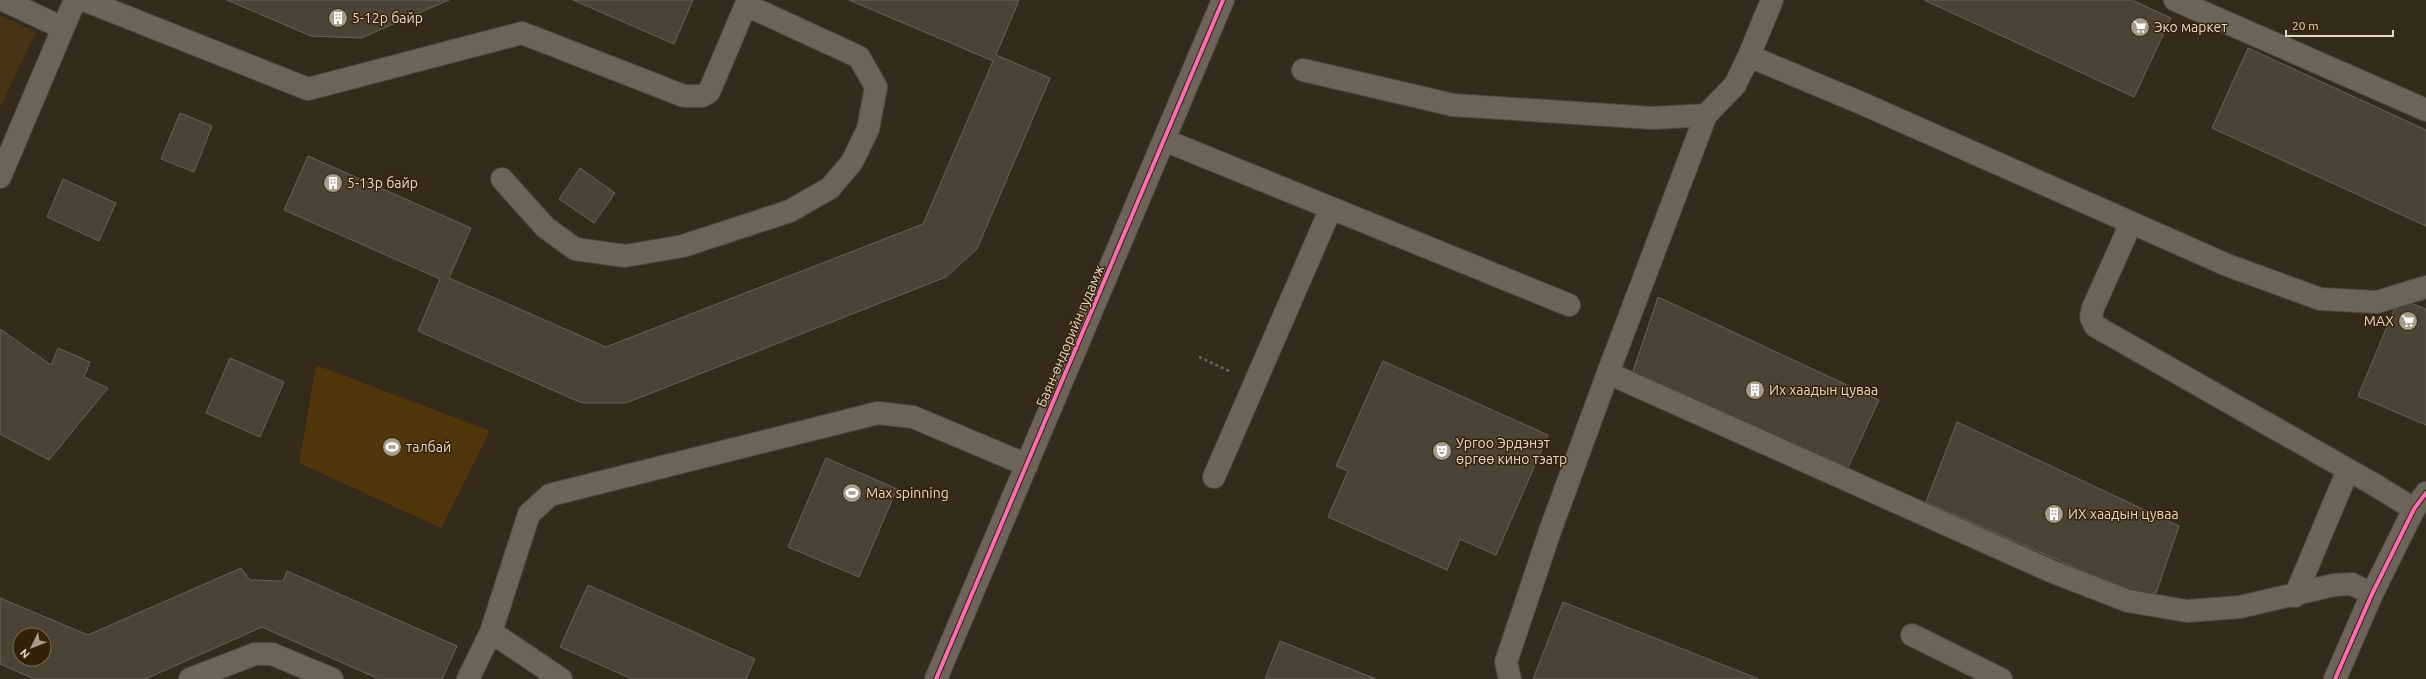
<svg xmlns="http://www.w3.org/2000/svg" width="2426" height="679" font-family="Ubuntu,sans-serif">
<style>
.built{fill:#483315}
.green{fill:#51350b}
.building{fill:#4c4337;stroke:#6b6256;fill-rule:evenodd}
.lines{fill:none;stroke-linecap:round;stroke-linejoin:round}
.minor-casing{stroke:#50473c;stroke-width:24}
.path{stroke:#6e665d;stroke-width:2.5;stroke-dasharray:3 3;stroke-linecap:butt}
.minor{stroke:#6c6459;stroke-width:22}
.cycleway-casing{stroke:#342208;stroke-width:6}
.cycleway{stroke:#f96db3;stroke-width:4}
.labels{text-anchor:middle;stroke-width:3;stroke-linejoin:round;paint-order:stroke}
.poi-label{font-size:14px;fill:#e3d7c8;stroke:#342208;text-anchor:start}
.street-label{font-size:14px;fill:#e3d7c8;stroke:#342208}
</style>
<rect width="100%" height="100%" fill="#352b1d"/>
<path class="built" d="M 0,15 L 36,32 L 0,108 Z"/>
<path class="green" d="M 316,365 L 490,431 L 441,528 L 299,463 Z"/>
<path class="building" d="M 227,0 L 449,0 L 361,38 L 311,36 Z
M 573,0 L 693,0 L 674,44 Z
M 849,0 L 1019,0 L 996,55 L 1050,78 L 977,249 L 946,277 L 626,403 L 582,403 L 418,331 L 440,279 L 284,210 L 308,156 L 471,228 L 449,278 L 606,347 L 923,224 L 993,61 Z
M 1924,0 L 2132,0 L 2171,18 L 2134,97 Z
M 2248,48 L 2426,130 L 2426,226 L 2212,128 Z
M 180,113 L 212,126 L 194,172 L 161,159 Z
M 580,168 L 615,193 L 594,223 L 559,199 Z
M 63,179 L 116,203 L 99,241 L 47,217 Z
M 1658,297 L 1879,400 L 1845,474 L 1630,380 Z
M 2399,298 L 2426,309 L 2426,425 L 2358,396 Z
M 0,329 L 51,365 L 58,348 L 90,362 L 84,377 L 108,388 L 49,460 L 0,434 Z
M 230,358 L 284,382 L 260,437 L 206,413 Z
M 1383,361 L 1548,435 L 1496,555 L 1460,539 L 1447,570 L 1328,517 L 1348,471 L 1336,466 Z
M 1957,422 L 2179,526 L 2153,602 L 1926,502 Z
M 826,458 L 897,489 L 859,577 L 788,547 Z
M 241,568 L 250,580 L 283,581 L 287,571 L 457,646 L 442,679 L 379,679 L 262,627 L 145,679 L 34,679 L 0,664 L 0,598 L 88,635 ZM 20,635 L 44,635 L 44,659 L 20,659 Z
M 588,585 L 755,659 L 746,679 L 632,679 L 560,647 Z
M 1563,602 L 1759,679 L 1533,679 Z
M 1280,641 L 1376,679 L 1265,679 Z"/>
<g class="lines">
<defs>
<path id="minor" d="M 3,0 L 63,28
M 84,0 L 308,89 L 522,33 L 684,96 L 702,96 L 709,92 L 748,0
M 1772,0 L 1749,56 L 1861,103 L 2227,265 L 2320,299 L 2377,302 L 2426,287
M 2175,0 L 2426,110
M 1303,70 L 1453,105 L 1653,118 L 1706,115 L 1735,85 L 1749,56
M 1706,115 L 1608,373 L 2053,572 L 2128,601 L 2187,611 L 2240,607 L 2334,585 L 2352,584 L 2372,594
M 1164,140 L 1569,305
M 0,177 L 75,0
M 502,179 L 545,227 L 575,249 L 625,256 L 683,246 L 790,211 L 830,188 L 852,162 L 868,129 L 876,87 L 859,57 L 746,5
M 2131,223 L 2093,308 L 2091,317 L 2095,326 L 2375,485 L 2414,509
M 1214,477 L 1331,208
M 2295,596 L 2348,470
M 1912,635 L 2001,679
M 190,679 L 255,654 L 272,654 L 332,679
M 468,679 L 491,632
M 561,679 L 491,632 L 529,514 L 550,495 L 878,413 L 913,417 L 1027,465
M 936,679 L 1223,0
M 1510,679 L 1506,662 L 1550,531 L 1608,373
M 2335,679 L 2372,594 L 2414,509 L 2426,493"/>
</defs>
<use href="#minor" class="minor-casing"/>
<path class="path" d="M 1199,357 L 1229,371"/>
<use href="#minor" class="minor"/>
<defs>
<path id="cycleway" d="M 936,679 L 1223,0
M 2335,679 L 2372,594 L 2414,509 L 2426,493"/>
</defs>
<use href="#cycleway" class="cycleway-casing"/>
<use href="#cycleway" class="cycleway"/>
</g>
<defs>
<symbol id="building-disc" viewBox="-11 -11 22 22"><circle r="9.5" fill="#a69b8c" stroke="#342208"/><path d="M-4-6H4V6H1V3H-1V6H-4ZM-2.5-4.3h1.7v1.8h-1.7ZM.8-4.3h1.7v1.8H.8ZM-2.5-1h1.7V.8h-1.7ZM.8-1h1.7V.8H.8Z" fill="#fff"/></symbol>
<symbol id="supermarket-disc" viewBox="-11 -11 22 22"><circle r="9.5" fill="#a69b8c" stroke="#342208"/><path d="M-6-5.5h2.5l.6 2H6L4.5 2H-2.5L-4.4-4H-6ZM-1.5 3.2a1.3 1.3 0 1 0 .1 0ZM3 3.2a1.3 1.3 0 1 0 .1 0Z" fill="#fff"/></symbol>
<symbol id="stadium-disc" viewBox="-11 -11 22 22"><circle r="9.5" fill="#a69b8c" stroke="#342208"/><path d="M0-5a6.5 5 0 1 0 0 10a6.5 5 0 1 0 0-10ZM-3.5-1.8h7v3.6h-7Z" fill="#fff"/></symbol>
<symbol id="theatre-disc" viewBox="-11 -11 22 22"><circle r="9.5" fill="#a69b8c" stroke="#342208"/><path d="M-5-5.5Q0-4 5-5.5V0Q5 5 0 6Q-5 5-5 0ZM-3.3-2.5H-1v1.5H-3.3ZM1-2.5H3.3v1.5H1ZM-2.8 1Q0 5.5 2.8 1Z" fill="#fff"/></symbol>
</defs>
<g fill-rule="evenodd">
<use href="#building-disc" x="327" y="7" width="22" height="22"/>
<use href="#supermarket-disc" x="2129" y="16" width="22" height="22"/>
<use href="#building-disc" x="322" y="172" width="22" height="22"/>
<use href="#supermarket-disc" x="2397" y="310" width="22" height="22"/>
<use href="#building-disc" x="1744" y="379" width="22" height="22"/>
<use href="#stadium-disc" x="381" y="436" width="22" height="22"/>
<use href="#theatre-disc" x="1431" y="440" width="22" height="22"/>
<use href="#stadium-disc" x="841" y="482" width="22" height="22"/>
<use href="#building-disc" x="2043" y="503" width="22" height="22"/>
</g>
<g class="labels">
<g class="poi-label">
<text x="352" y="23">5-12р байр</text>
<text x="2154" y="32">Эко маркет</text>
<text x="347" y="188">5-13р байр</text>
<text x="2394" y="326" text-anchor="end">МАХ</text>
<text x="1769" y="395">Их хаадын цуваа</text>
<text x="1456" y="448">Ургоо Эрдэнэт<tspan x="1456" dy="16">өргөө кино тэатр</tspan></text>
<text x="406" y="452">талбай</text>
<text x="866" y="498">Max spinning</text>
<text x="2068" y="519">ИХ хаадын цуваа</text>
</g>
<g class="street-label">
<text transform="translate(1070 336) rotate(-67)" y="5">Баян-өндорийн гудамж</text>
</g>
</g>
<g transform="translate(32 647) rotate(227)"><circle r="19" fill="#342208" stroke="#7a6a55"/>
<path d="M0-3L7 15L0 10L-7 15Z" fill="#a69b8c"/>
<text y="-6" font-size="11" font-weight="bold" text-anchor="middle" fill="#e3d7c8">N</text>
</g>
<path d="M2286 30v6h107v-6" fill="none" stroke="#e3d7c8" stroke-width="2"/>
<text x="2292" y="30" font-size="12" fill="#e3d7c8" stroke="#342208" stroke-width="3" paint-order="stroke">20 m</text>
</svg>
